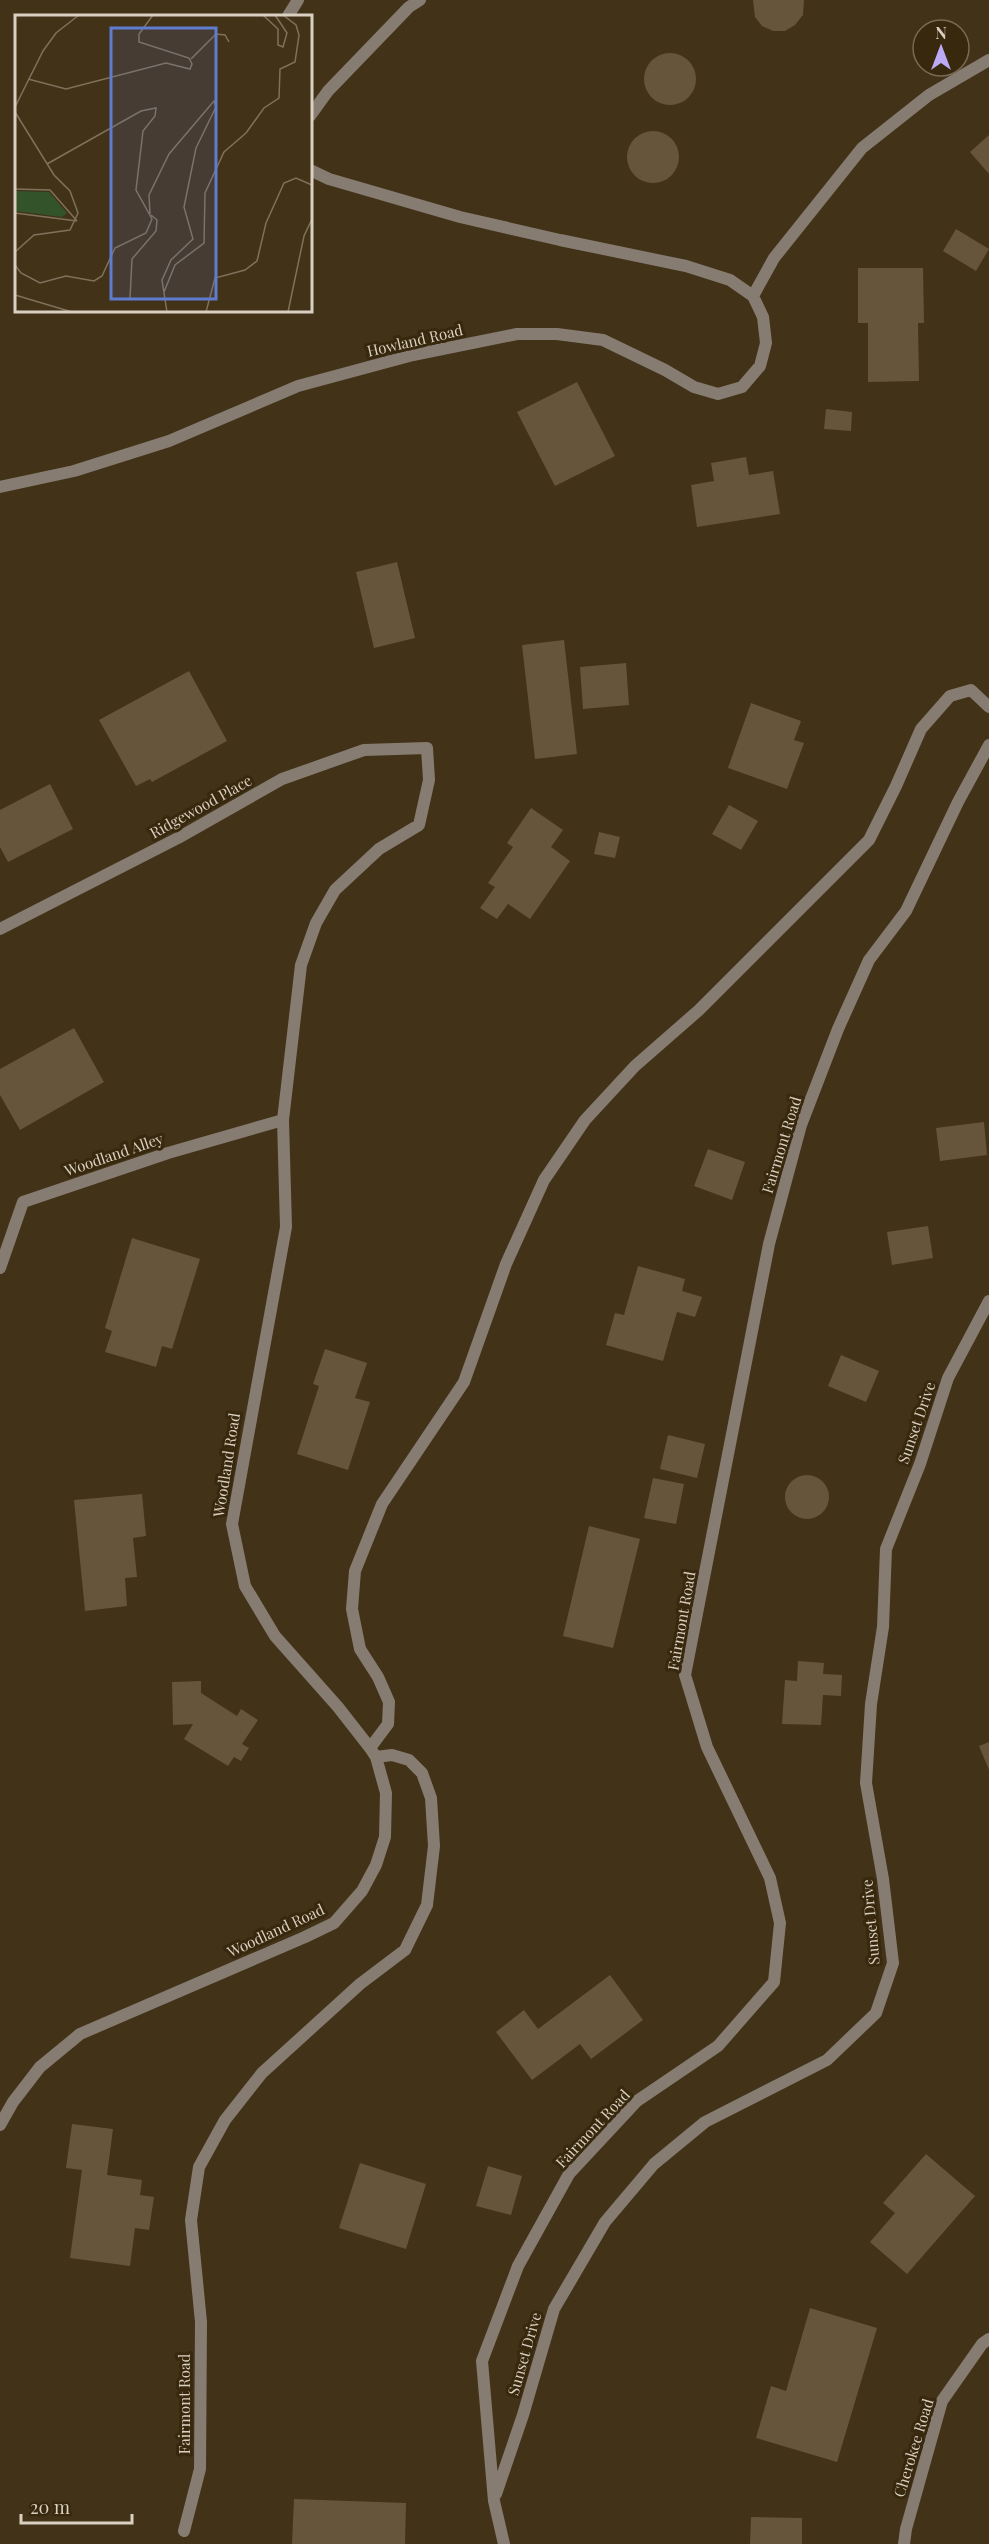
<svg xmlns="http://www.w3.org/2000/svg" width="989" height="2544" font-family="'Playfair Display',serif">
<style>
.building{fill:#66553b}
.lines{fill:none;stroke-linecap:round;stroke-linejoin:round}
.lane{stroke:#867c71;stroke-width:12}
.street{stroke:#867c71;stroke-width:12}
.labels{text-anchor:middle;stroke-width:6;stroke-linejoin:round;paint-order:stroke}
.street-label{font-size:15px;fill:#dad0c1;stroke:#37280e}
.inset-road{fill:none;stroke:#7f715c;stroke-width:1.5}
.view{fill:#5f7cd0;fill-opacity:0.15;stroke:#5f7cd0;stroke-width:3}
.inset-edge{fill:none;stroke:#dad0c1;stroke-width:3}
</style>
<rect width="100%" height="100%" fill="#423218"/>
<path class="building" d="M 753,0 L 804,0 L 803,15 L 795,25 L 785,31 L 773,31 L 762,26 L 755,17 Z
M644 79a26 26 0 1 1 52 0a26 26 0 1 1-52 0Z
M627 157a26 26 0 1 1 52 0a26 26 0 1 1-52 0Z
M 989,135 L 989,174 L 970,152 Z
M 956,229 L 989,249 L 976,271 L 943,251 Z
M 858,268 L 923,268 L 924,323 L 918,323 L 919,381 L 868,382 L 868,323 L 858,323 Z
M 577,382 L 615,456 L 555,486 L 517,412 Z
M 826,409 L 852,412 L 851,431 L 824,429 Z
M 746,457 L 749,475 L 773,471 L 780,514 L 697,527 L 691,485 L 714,481 L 711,463 Z
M 397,562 L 415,638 L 374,648 L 356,572 Z
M 564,640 L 577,754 L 535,759 L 522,645 Z
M 626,663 L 629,705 L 583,709 L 580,667 Z
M 189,671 L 227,741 L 152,782 L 150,779 L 136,786 L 99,720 Z
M 751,703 L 801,721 L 794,740 L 804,743 L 787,789 L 728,768 Z
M 50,784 L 73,829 L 8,862 L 0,847 L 0,810 Z
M 729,805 L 758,821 L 741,850 L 712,834 Z
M 531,808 L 563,830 L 551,847 L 570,861 L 530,919 L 508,904 L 497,919 L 480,908 L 495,887 L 488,883 L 513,847 L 507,843 Z
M 599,832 L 620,837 L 615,858 L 594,854 Z
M 74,1028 L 104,1082 L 20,1130 L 0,1095 L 0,1069 Z
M 984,1122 L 987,1155 L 940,1161 L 936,1128 Z
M 708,1149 L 745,1162 L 732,1200 L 694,1186 Z
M 928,1226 L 933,1258 L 892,1265 L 887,1232 Z
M 132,1238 L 200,1259 L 172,1349 L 162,1346 L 156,1367 L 105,1352 L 112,1331 L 105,1328 Z
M 638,1266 L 685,1279 L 682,1291 L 702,1297 L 695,1317 L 677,1312 L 663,1361 L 606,1345 L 615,1313 L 624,1315 Z
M 325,1349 L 367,1363 L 355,1398 L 370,1402 L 348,1470 L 297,1454 L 319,1386 L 313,1384 Z
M 841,1355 L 879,1371 L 866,1402 L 828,1386 Z
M 668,1435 L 705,1444 L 697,1478 L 660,1469 Z
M785 1497a22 22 0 1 1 44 0a22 22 0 1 1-44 0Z
M 653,1478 L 684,1484 L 676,1524 L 644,1518 Z
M 142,1494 L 146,1536 L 133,1538 L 137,1577 L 125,1578 L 127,1606 L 85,1611 L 74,1500 Z
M 589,1526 L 640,1539 L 613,1648 L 563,1636 Z
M 798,1661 L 824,1663 L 823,1674 L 842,1675 L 841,1696 L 823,1695 L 821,1725 L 782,1724 L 785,1680 L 797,1681 Z
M 201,1681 L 201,1693 L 237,1716 L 241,1709 L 258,1720 L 242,1744 L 249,1748 L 241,1761 L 234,1757 L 228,1766 L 184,1739 L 193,1724 L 173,1725 L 172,1682 Z
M 989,1742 L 989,1770 L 979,1746 Z
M 610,1975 L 643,2020 L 591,2059 L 580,2044 L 532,2080 L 496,2032 L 524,2010 L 538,2029 Z
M 72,2124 L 113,2129 L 107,2175 L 142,2180 L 140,2195 L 154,2197 L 149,2230 L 135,2228 L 130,2266 L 70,2258 L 82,2170 L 66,2168 Z
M 926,2154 L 975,2196 L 907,2274 L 870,2242 L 895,2213 L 883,2203 Z
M 360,2163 L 426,2184 L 406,2249 L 339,2228 Z
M 488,2166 L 522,2176 L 511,2215 L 476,2206 Z
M 810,2308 L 877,2328 L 837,2462 L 756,2438 L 771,2386 L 786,2391 Z
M 294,2499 L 406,2503 L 405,2544 L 292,2544 Z
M 751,2517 L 802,2518 L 802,2544 L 750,2544 Z"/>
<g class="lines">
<path class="lane" d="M 310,116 L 328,91 L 409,7 L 420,0
M 0,1268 L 23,1202 L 168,1153 L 283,1120"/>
<path class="street" d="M 288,16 L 298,0
M 753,296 L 774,258 L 862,148 L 929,95 L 989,60
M 0,487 L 74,471 L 169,441 L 298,386 L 413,355 L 517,334 L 557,334 L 603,340 L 665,370 L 694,387 L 718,394 L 742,387 L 760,366 L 766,343 L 763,317 L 753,296 L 730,280 L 686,266 L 560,240 L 460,217 L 329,179 L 310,170
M 0,929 L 178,838 L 282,779 L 364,750 L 427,748 L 429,780 L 419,825 L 379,849 L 335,890 L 316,923 L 301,965 L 283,1120 L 286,1227 L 232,1524 L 245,1586 L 275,1636 L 338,1707 L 370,1748 L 376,1757 L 386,1793 L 385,1837 L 376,1865 L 362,1891 L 334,1923 L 305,1937 L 80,2034 L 40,2067 L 13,2102 L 0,2125
M 370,1748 L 388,1724 L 389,1702 L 378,1677 L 360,1649 L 352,1609 L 355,1571 L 382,1504 L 464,1382 L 506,1264 L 544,1180 L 585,1120 L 635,1066 L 699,1010 L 869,840 L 896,786 L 921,729 L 950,696 L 971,690 L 989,707
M 496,2494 L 523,2415 L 554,2309 L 605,2222 L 654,2164 L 705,2122 L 827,2060 L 876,2013 L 893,1963 L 883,1879 L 866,1783 L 871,1704 L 883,1627 L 886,1549 L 920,1464 L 948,1378 L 989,1301
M 184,2531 L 200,2469 L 201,2322 L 191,2220 L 199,2167 L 225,2120 L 262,2073 L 360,1984 L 405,1950 L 427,1905 L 434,1846 L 431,1798 L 422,1773 L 409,1760 L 392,1755 L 376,1757
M 504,2544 L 494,2501 L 482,2361 L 518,2266 L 569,2174 L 637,2101 L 718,2046 L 774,1982 L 780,1923 L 770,1878 L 707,1747 L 685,1675 L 769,1244 L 801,1125 L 838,1029 L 869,960 L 906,911 L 958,802 L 989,745
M 904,2544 L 906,2529 L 942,2401 L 982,2344 L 989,2339"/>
</g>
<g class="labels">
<g class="street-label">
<text transform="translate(415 341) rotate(-13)" y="5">Howland Road</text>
<text transform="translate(201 807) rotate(-29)" y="5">Ridgewood Place</text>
<text transform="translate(782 1145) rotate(-73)" y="5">Fairmont Road</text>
<text transform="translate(114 1155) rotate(-19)" y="5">Woodland Alley</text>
<text transform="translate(917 1423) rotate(-71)" y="5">Sunset Drive</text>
<text transform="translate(227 1465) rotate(-81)" y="5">Woodland Road</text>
<text transform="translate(682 1621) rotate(-80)" y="5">Fairmont Road</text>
<text transform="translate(871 1922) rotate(-95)" y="5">Sunset Drive</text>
<text transform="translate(276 1931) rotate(-25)" y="5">Woodland Road</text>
<text transform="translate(593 2129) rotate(-47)" y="5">Fairmont Road</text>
<text transform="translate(525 2354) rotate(-74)" y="5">Sunset Drive</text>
<text transform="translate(185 2404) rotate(-90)" y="5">Fairmont Road</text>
<text transform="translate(914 2448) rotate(-73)" y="5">Cherokee Road</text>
</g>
</g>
<g transform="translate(15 15)">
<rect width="297" height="297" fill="#423218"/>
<path d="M 0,176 L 34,177 L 52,198 L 47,202 L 0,196 Z" fill="#33542b"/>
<path class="inset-road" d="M 248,0 L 263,14 L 263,30 L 268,32 L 272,18 L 260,0M 176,44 L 201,19 L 210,20 L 214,27M 13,64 L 51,74 L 151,48 L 175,54 L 177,49 L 174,43 L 124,27 L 124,19 L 138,0M 0,92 L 28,36 L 41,18 L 64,0M 0,97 L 39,160 L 55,176 L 63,198 L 55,215 L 19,220 L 0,237M 0,174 L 35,175 L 62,206M 0,198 L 62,206M 135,199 L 134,180 L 154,139 L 199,86 L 201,92 L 181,133 L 169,192 L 178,224 L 156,245 L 147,265 L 152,297M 0,250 L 6,258 L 25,268 L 51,261 L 79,266 L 87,261 L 100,233 L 131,218 L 137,204 L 121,175 L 128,116 L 140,101 L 141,93 L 126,96 L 32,149M 149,277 L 160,250 L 189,228 L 190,178 L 209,137 L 231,118 L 249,93 L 264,83 L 265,54 L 280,47 L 284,20 L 281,10 L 268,0M 0,280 L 57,297M 115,283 L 117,244 L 141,216 L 142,205 L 136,200M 191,297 L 200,263 L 230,255 L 242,246 L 251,208 L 269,168 L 281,163 L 297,170M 273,297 L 289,221 L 297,204"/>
<path class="view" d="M 96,13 L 201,13 L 201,284 L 96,284 Z"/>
<rect width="297" height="297" class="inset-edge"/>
</g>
<g transform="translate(941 48)"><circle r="28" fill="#37280e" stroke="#786b56" stroke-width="1.5"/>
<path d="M0-4.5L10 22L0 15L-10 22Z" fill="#bcaaf5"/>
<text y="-9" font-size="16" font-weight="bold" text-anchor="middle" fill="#dad0c1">N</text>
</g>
<path d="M21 2514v9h111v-9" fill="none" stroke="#dad0c1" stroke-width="3"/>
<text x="30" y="2514" font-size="18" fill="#dad0c1" stroke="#37280e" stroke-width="4.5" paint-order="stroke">20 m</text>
</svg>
